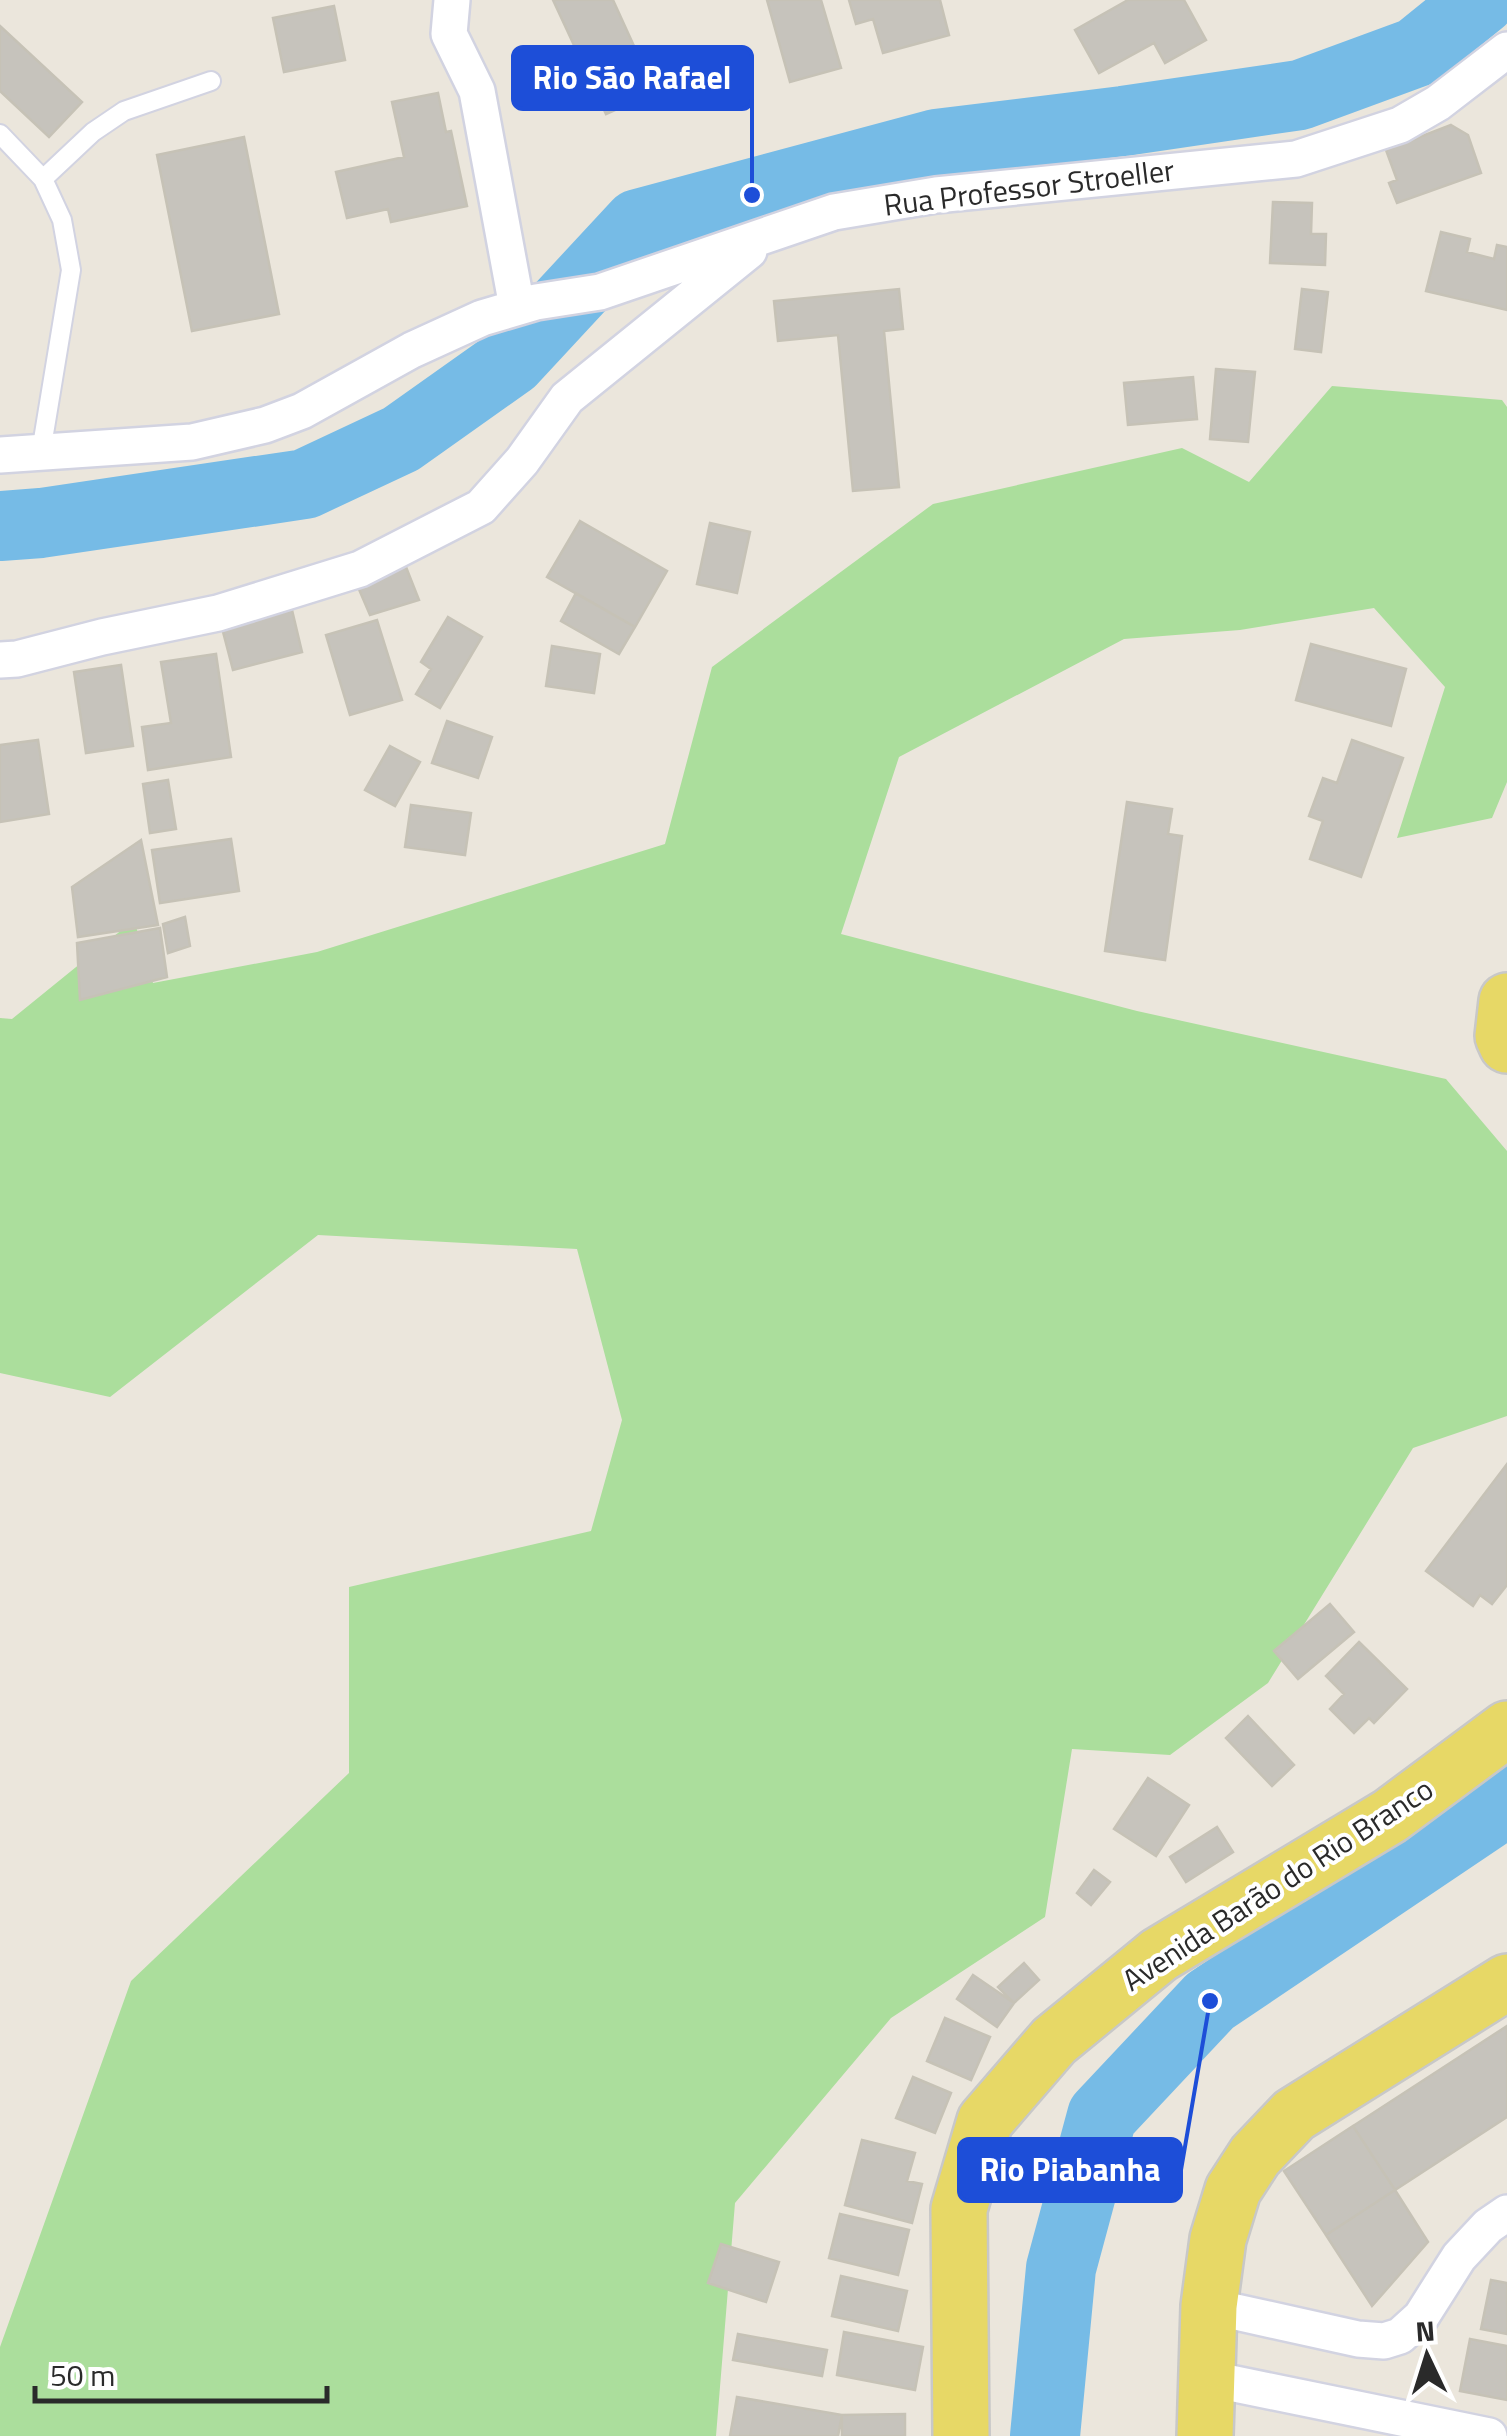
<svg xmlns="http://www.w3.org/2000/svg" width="1507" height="2436" font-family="'Titillium Web',sans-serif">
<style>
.green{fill:#abde9c}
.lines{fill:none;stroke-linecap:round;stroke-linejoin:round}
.river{stroke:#76bbe6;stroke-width:70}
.building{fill:#c6c3bc;stroke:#c6c2b6;stroke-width:2.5}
.service-casing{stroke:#d2d3e1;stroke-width:22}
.minor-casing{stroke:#d2d3e1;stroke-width:40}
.primary-casing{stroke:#c8c8c8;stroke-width:60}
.service{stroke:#fff;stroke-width:18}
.minor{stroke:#fff;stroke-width:35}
.primary{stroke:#e7d866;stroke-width:55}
.labels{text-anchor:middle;stroke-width:8;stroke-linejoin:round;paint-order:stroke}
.street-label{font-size:30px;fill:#2a2a2a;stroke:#fff}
.leader{fill:none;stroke:#1d4ed8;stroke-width:4}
.callout-dot{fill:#1d4ed8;stroke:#fff;stroke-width:4}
.callout{fill:#1d4ed8;stroke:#1d4ed8;stroke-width:4}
.callout-label{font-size:32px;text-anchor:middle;font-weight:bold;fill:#fff}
</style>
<rect width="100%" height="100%" fill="#ebe6dc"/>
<path class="green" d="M 1332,386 L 1502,400 L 1507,407 L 1507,782 L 1492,818 L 1397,838 L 1445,687 L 1374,608 L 1240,630 L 1124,639 L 899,757 L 841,934 L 1137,1011 L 1446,1079 L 1507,1151 L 1507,1416 L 1413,1448 L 1268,1683 L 1170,1755 L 1072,1749 L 1045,1917 L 891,2018 L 735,2203 L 716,2436 L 0,2436 L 0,2347 L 131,1981 L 349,1773 L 349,1587 L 591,1531 L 622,1420 L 577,1249 L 318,1235 L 110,1397 L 0,1373 L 0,1018 L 12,1019 L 134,920 L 153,983 L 317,952 L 665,844 L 712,667 L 933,504 L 1182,448 L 1249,482 Z"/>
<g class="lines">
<path class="river" d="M 0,526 L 41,523 L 305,484 L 401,439 L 511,361 L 638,224 L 936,144 L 1123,121 L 1300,95 L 1417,52 L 1481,0
M 1045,2436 L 1061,2268 L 1102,2116 L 1210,2001 L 1507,1801"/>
</g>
<path class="building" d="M 553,0 L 613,0 L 655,92 L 606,114 Z
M 767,0 L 821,0 L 841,68 L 790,82 Z
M 849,0 L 940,0 L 949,35 L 883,53 L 873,19 L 856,24 Z
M 1128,0 L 1184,0 L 1206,40 L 1165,63 L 1154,43 L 1099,73 L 1075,30 Z
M 334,6 L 345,60 L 284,72 L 273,18 Z
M 0,26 L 82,102 L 49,137 L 0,91 Z
M 438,93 L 446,132 L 451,131 L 467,206 L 391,222 L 388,209 L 347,218 L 336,172 L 404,157 L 392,102 Z
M 1451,125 L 1468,135 L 1481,173 L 1397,203 L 1389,183 L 1397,180 L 1386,150 Z
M 244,137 L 279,314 L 192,331 L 157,155 Z
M 1273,202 L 1312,203 L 1311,234 L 1326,234 L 1325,265 L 1270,263 Z
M 1441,232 L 1470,239 L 1467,252 L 1494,259 L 1497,245 L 1507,247 L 1507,310 L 1426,291 Z
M 899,289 L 903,329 L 884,331 L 899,487 L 853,491 L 838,335 L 778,341 L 774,301 Z
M 1302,289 L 1328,292 L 1321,352 L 1295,349 Z
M 1216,369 L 1255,372 L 1248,442 L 1210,439 Z
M 1193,377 L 1197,419 L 1128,425 L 1124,383 Z
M 580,521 L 667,571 L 635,627 L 547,577 Z
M 710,523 L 750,532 L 737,593 L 697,584 Z
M 404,562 L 419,600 L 370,615 L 355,580 Z
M 576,593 L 635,627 L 619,654 L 561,621 Z
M 292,610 L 302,652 L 233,670 L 222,628 Z
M 448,617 L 482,637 L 440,708 L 416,694 L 431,669 L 421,662 Z
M 377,620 L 402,700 L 350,715 L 326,635 Z
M 1311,644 L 1406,669 L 1391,726 L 1296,700 Z
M 552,646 L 600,654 L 594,693 L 546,686 Z
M 216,654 L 231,757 L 148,770 L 142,727 L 171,723 L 161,662 Z
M 121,665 L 133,746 L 86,753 L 74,672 Z
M 447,721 L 492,737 L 478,778 L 432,763 Z
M 38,740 L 49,814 L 0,822 L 0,745 Z
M 1352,740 L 1403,758 L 1361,877 L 1310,859 L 1323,821 L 1309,816 L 1323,778 L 1337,783 Z
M 390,746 L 420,762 L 395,806 L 365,790 Z
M 168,780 L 176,829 L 150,833 L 143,784 Z
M 1127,802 L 1172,809 L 1168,834 L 1182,836 L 1165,960 L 1105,951 Z
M 411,805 L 471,813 L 465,855 L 405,847 Z
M 231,839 L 239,891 L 160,903 L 152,850 Z
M 141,840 L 158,925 L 78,937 L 72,887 Z
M 185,917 L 190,946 L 168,953 L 163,924 Z
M 160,928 L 167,977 L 80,1000 L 77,943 Z
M 1507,1464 L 1507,1585 L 1492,1604 L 1480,1595 L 1473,1606 L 1426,1571 Z
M 1330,1604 L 1354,1632 L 1298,1679 L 1274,1651 Z
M 1359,1642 L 1407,1689 L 1374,1723 L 1369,1718 L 1354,1733 L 1330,1709 L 1344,1694 L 1326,1676 Z
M 1248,1716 L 1294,1765 L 1272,1786 L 1226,1738 Z
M 1148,1778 L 1189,1805 L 1156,1856 L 1114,1829 Z
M 1217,1827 L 1233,1852 L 1186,1882 L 1170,1857 Z
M 1094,1870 L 1110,1882 L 1091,1905 L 1077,1893 Z
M 1024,1963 L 1039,1980 L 1014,2003 L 998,1987 Z
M 973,1975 L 1014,2003 L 997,2027 L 957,1999 Z
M 945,2018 L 990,2037 L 971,2080 L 927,2061 Z
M 1507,2026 L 1507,2117 L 1395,2190 L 1353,2126 Z
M 913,2077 L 951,2093 L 935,2133 L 896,2118 Z
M 1353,2126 L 1395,2190 L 1326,2235 L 1284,2171 Z
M 862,2140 L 915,2153 L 907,2181 L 922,2184 L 912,2223 L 845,2205 Z
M 1395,2190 L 1428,2242 L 1372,2306 L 1326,2235 Z
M 840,2214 L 909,2230 L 898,2275 L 829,2258 Z
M 721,2244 L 779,2262 L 766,2302 L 708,2283 Z
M 841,2276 L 907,2291 L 898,2331 L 832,2316 Z
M 1491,2280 L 1507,2283 L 1507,2334 L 1481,2329 Z
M 844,2332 L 923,2347 L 915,2390 L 837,2375 Z
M 738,2334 L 827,2350 L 822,2376 L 733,2360 Z
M 1470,2339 L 1507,2346 L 1507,2400 L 1460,2391 Z
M 737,2397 L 842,2415 L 838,2436 L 730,2436 Z
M 905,2414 L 905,2436 L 842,2436 L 842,2415 Z"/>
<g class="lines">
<defs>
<path id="service" d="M 0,134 L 43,179 L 62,220 L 71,270 L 41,452
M 43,179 L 93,132 L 124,111 L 211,81"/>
<path id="minor" d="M 452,0 L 449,34 L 477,91 L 517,307
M 0,455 L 192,442 L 265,425 L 302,411 L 412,350 L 482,318 L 536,302 L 600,292 L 834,212 L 936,195 L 1296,159 L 1400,125 L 1438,103 L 1507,50
M 0,660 L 17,659 L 102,637 L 218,613 L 360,569 L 481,507 L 522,461 L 567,398 L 749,251
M 1209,2306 L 1358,2339 L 1384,2341 L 1400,2336 L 1421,2317 L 1459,2257 L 1488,2226 L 1507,2213
M 1206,2378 L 1489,2436"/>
<path id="primary" d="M 1507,1001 L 1503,1036 L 1507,1045
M 961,2436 L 959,2209 L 985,2121 L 1054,2041 L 1159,1955 L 1390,1816 L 1507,1729
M 1205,2436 L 1209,2306 L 1218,2239 L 1233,2190 L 1255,2156 L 1294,2115 L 1507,1982"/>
</defs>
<use href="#service" class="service-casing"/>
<use href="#minor" class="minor-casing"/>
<use href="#primary" class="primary-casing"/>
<use href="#service" class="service"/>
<use href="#minor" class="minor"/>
<use href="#primary" class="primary"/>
</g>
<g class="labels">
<g class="street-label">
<text transform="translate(1029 188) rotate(-7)" y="10">Rua Professor Stroeller</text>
<text transform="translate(1278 1885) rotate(-33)" y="10">Avenida Barão do Rio Branco</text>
</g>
</g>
<path class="leader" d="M752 195L752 78M1210 2001L1181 2170"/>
<g class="callout-dot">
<circle cx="752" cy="195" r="10"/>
<circle cx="1210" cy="2001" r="10"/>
</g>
<g class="callout">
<rect x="513" y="47" width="239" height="62" rx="10"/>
<rect x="959" y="2139" width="222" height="62" rx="10"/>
</g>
<g class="callout-label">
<text x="632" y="89">Rio São Rafael</text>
<text x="1070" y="2181">Rio Piabanha</text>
</g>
<g transform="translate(1427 2356) rotate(356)" stroke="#ffffff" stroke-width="8" paint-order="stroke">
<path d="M0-8L18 38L0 25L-18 38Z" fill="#2a2a2a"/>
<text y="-15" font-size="28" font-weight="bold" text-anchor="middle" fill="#2a2a2a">N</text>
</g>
<path d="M35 2386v15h292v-15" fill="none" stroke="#2a2a2a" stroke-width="5"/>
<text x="50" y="2386" font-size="30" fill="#2a2a2a" stroke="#ffffff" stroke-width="8" paint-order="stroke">50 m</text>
</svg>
